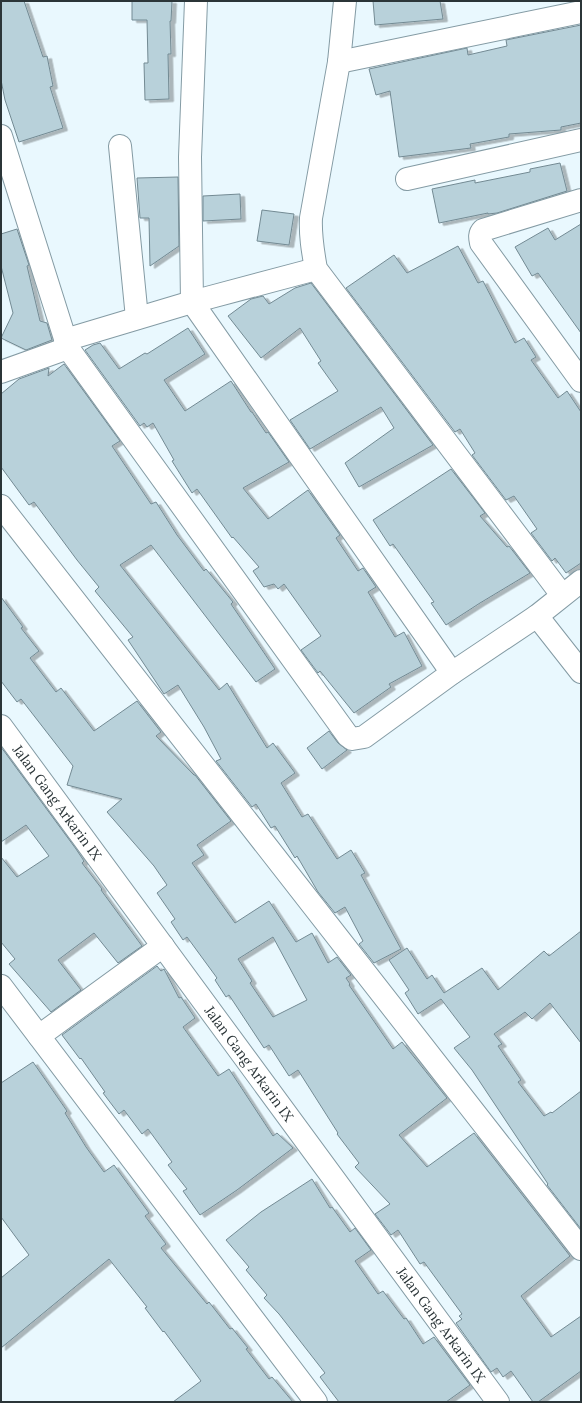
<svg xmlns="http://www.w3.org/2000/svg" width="582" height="1403" font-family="Lora,serif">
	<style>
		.building { fill: #b8d1da; stroke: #738a93; fill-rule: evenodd; filter: url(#shadow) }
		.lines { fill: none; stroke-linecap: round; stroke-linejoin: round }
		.minor-casing { stroke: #849ba4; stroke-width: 24 }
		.minor { stroke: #fff; stroke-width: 22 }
		.labels { text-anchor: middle; stroke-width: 4; stroke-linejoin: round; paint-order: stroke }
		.street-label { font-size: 14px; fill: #2b3538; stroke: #fff }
	</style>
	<defs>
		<filter id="shadow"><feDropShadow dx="4.5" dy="2.5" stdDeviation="0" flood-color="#0004"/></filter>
	</defs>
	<rect width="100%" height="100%" fill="#e9f8fe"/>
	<path class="building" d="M 1,1 L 24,1 L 43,57 L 47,56 L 53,86 L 50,87 L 63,128 L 19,142 L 5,100 L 1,80 Z
		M 132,1 L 172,1 L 171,21 L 170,21 L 171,54 L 168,54 L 169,99 L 145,100 L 144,63 L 148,63 L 147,20 L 132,20 Z
		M 373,1 L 440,1 L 443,19 L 375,25 Z
		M 581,25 L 581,123 L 561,127 L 561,130 L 509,134 L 509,137 L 470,144 L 471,148 L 399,157 L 390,91 L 376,95 L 369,69 L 467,48 L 468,55 L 507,46 L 506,40 Z
		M 560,163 L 567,191 L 497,213 L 488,214 L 488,213 L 439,223 L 432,189 L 475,180 L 475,183 L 530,172 L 530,169 Z
		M 178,177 L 179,246 L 150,266 L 149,218 L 140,218 L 137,178 Z
		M 240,194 L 241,219 L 203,221 L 203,196 Z
		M 262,210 L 294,214 L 289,245 L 257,241 Z
		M 581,224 L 581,333 L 538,273 L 532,276 L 515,247 L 548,228 L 555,240 Z
		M 17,229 L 29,265 L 27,266 L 40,321 L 47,323 L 52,340 L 26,350 L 1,338 L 13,313 L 1,266 L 1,234 Z
		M 458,246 L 478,283 L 483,281 L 515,343 L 524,338 L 536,357 L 531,360 L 558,398 L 567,391 L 581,412 L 581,563 L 566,573 L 555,558 L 552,561 L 531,533 L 537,529 L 514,496 L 506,500 L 472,455 L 475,453 L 460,429 L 455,432 L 346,288 L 394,255 L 407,273 Z
		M 311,283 L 433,445 L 359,487 L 345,463 L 394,428 L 381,407 L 310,449 L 290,420 L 338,391 L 318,363 L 321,361 L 300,328 L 261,358 L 228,316 L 251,299 L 263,296 L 269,304 L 295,288 Z
		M 188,328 L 205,354 L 164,380 L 185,411 L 231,381 L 251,412 L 252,412 L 266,433 L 268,432 L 289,462 L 243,488 L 268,519 L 308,490 L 340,535 L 336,538 L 358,571 L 363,568 L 376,587 L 368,592 L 395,637 L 404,632 L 422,666 L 389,684 L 391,687 L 354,713 L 320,671 L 318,673 L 301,650 L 321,636 L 284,584 L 278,589 L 274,584 L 264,587 L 253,571 L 259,567 L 233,537 L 232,538 L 197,489 L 192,493 L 172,461 L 174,460 L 153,423 L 147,427 L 144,423 L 140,426 L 85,350 L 93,345 L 100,343 L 119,369 L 145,353 L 147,354 Z
		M 64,364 L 120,441 L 112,446 L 151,504 L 156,502 L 177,535 L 204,571 L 206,569 L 233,602 L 231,604 L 275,669 L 256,682 L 151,545 L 120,565 L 219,690 L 227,683 L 267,748 L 273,743 L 295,773 L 281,783 L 302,817 L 308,814 L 337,859 L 351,850 L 365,873 L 361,875 L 401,949 L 374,963 L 359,944 L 363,941 L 345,907 L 335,913 L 318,892 L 297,856 L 295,858 L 275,826 L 271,828 L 256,804 L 252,807 L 216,761 L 221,759 L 204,727 L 178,685 L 164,694 L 128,640 L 133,637 L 95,591 L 99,587 L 77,560 L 34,502 L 29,505 L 1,467 L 1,394 L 19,379 L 49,368 L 48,376 Z
		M 451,469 L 485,513 L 480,516 L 507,547 L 509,546 L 530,573 L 480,603 L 446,625 L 431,603 L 434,602 L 393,544 L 390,546 L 373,520 Z
		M 1,597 L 23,627 L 21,628 L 39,651 L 30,658 L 56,692 L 61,688 L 94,731 L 137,701 L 161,732 L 156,736 L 194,775 L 195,775 L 231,821 L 197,845 L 204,855 L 192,863 L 235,923 L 269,901 L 296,942 L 312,933 L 328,963 L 337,957 L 351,975 L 346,978 L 350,984 L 349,985 L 393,1049 L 402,1042 L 447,1098 L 399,1135 L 427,1167 L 474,1133 L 570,1256 L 521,1296 L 551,1337 L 581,1316 L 581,1371 L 538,1402 L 533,1402 L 511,1371 L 503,1377 L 497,1368 L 491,1372 L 456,1323 L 462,1319 L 459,1316 L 462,1314 L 424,1262 L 420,1264 L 398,1230 L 391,1235 L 375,1214 L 390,1204 L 355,1167 L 359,1163 L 337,1134 L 338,1133 L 298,1070 L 289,1076 L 269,1045 L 264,1048 L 229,995 L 226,997 L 215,980 L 217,978 L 187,937 L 183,940 L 171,922 L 175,919 L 157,893 L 167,885 L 154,866 L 107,812 L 122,799 L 67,785 L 73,766 L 21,699 L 17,702 L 1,681 ZM 273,937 L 307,1000 L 273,1017 L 250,983 L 252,981 L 238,959 Z
		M 329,731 L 338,743 L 347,750 L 322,769 L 307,748 Z
		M 1,747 L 76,849 L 84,861 L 82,863 L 102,889 L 101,890 L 142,946 L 118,963 L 94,933 L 58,960 L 81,990 L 51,1012 L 9,964 L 15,959 L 1,942 L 1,857 L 17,877 L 49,856 L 26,825 L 1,842 Z
		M 581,931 L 581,1043 L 550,1003 L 532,1019 L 525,1012 L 494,1034 L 502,1044 L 498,1046 L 521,1080 L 518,1082 L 544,1116 L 551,1112 L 552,1113 L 581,1091 L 581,1229 L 547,1185 L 548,1184 L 472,1070 L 454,1048 L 470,1037 L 441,999 L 418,1014 L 405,993 L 409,990 L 389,960 L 407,948 L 427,979 L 432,975 L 444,993 L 482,968 L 498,990 L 544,951 L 549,956 Z
		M 157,966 L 161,971 L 164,969 L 179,998 L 181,997 L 195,1018 L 183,1027 L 218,1076 L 229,1069 L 273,1136 L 277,1133 L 293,1148 L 237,1190 L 200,1215 L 183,1191 L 187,1189 L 168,1165 L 172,1162 L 148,1129 L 142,1134 L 124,1110 L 119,1114 L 103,1093 L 105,1092 L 81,1058 L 80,1059 L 62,1035 Z
		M 33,1062 L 67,1111 L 65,1113 L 86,1147 L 104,1172 L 114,1165 L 149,1213 L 145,1216 L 166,1244 L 161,1248 L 207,1304 L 209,1302 L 230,1329 L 232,1328 L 248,1348 L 246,1349 L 269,1379 L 272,1377 L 293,1402 L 173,1402 L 201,1381 L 164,1331 L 163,1332 L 145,1308 L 147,1307 L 109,1259 L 1,1348 L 1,1278 L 29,1255 L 1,1217 L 1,1083 Z
		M 312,1179 L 330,1208 L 332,1207 L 350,1232 L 355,1228 L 371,1250 L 355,1261 L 378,1294 L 383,1291 L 404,1319 L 406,1318 L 423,1344 L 434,1337 L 470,1385 L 446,1402 L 339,1402 L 320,1377 L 325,1373 L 279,1314 L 264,1298 L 267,1295 L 246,1270 L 249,1267 L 226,1240 L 261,1212 Z"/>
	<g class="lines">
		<defs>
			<g id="minor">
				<path d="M 345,1 L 339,62 L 311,218 C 310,236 313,252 316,269 L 562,595"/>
				<path d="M 339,62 L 581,12"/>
				<path d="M 1,136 L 68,348 L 348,736 L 352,739 L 364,737 L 452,673 L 537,616 L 581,581"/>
				<path d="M 120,146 L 137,318"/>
				<path d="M 407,179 L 581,140"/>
				<path d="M 581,200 L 483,230 C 479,234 480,238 481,243 L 581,381"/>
				<path d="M 316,269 L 192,302 L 452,673"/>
				<path d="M 65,340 L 192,302 L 190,157 L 196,1"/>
				<path d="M 1,372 L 68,348"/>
				<path d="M 1,506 L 581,1249"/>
				<path d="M 537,616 L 581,672"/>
				<path id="s1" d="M 1,726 L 498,1402"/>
				<path d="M 1,986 L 316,1402"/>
				<path d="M 39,1036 L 163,946"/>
			</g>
		</defs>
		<use href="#minor" class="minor-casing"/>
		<use href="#minor" class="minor"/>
	</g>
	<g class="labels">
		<g class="street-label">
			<text dy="5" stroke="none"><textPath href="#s1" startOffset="95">Jalan Gang Arkarin IX</textPath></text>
			<text dy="5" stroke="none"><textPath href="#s1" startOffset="419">Jalan Gang Arkarin IX</textPath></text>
			<text dy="5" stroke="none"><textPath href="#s1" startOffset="743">Jalan Gang Arkarin IX</textPath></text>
		</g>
	</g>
	<rect width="582" height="1403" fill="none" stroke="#2b3538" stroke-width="4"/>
</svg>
